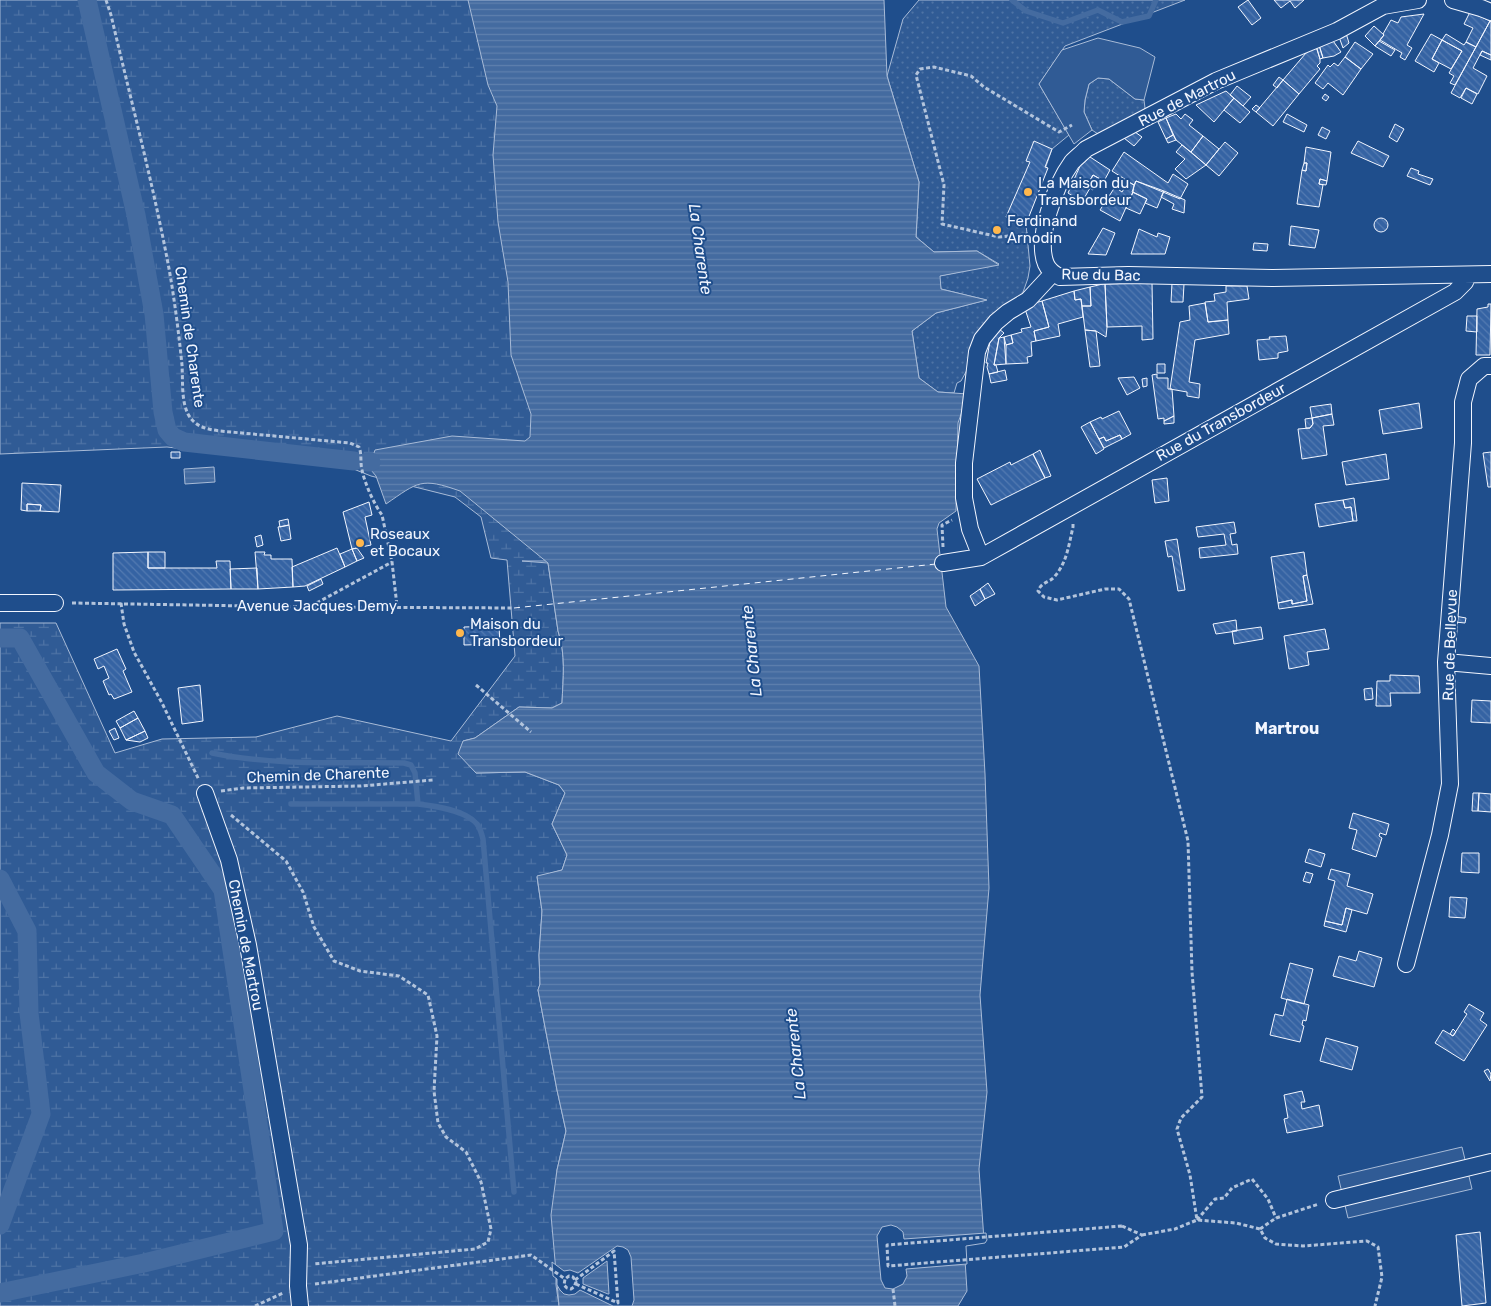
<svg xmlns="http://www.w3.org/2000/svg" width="1491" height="1306" font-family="Rubik,sans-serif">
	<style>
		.grass { fill: url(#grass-dots); stroke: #a8bbd7 }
		.wetland { fill: url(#wetland-marsh); stroke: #a8bbd7 }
		.built { fill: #305b95; stroke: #a8bbd7 }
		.water { fill: url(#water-rules); stroke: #a8bbd7 }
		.pier { fill: #1f4e8c; stroke: #a8bbd7; fill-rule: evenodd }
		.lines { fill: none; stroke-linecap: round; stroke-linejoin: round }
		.stream { stroke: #446ba0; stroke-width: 5.5 }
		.canal { stroke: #446ba0; stroke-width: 19 }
		.ferry { stroke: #f2f6ff; stroke-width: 1; stroke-dasharray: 6 5; stroke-linecap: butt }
		.building { fill: url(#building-back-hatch); stroke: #f2f6ff }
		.street-casing { stroke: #f2f6ff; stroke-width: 18 }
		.path { stroke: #b3c4dc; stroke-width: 3; stroke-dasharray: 4 2.5; stroke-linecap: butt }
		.street { stroke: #1f4e8c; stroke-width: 16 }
		.poi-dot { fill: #ffb74d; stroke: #1f4e8c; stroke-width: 2 }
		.labels { text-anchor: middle; stroke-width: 4; stroke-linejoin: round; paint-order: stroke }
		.street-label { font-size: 15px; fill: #f2f6ff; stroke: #1f4e8c }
		.poi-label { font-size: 15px; fill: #f2f6ff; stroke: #1f4e8c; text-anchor: start }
		.water-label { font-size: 16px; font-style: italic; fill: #f2f6ff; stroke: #1f4e8c }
		.neighbourhood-label { font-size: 16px; font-weight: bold; fill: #f2f6ff; stroke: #1f4e8c }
	</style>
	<defs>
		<pattern id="grass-dots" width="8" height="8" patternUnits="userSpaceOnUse" patternTransform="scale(1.25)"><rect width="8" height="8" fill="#305b95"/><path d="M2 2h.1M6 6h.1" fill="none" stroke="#4e73a5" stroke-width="1.8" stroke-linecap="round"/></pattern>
		<pattern id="wetland-marsh" width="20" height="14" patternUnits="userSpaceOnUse" patternTransform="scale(1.25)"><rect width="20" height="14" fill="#305b95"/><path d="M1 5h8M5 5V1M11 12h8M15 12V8" fill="none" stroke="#4e73a5"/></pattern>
		<pattern id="water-rules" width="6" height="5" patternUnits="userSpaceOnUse" patternTransform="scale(1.25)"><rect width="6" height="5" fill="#446ba0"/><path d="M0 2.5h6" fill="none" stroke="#5f81ae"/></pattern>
		<pattern id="building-back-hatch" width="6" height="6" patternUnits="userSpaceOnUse" patternTransform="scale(1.25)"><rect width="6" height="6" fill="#3563a3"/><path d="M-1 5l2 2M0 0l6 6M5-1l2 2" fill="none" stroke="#537ab1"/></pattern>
	</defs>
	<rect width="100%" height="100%" fill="#1f4e8c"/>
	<path class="grass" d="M 919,0 L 1185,0 L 1065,46 L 1039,84 L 1069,135 L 1052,149 L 1026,224 L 1030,266 L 1028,278 L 1021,298 L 967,370 L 961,381 L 957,383 L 954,393 L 938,392 L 919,378 L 912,331 L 936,313 L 986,300 L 941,289 L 939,276 L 999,264 L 977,251 L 934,252 L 916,237 L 919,182 L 887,76 L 903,19 Z
		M 1098,78 L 1109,79 L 1135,99 L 1144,100 L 1145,108 L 1142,114 L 1098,134 L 1092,130 L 1084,112 L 1085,100 L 1089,84 Z"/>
	<path class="wetland" d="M 0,0 L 481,0 L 512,92 L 535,449 L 471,483 L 546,561 L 522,561 L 548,563 L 558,631 C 566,655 563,678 562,703 L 552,708 L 519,707 L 475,738 L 463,741 L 476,773 L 525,772 L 559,785 L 565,793 L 552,824 L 567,855 L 562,870 L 537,877 L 542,911 L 539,955 L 540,984 L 538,990 L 557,1090 L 566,1131 L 557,1170 L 556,1285 L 559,1306 L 0,1306 L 0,623 L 56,623 L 115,753 L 162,739 L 256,737 L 337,716 L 451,741 L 515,656 L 507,560 L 491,558 L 481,517 L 455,497 L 371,476 L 351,468 L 167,447 L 0,454 Z"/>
	<path class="built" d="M 1098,38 L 1140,48 L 1155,57 L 1144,100 L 1135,99 L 1109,79 L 1098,78 L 1089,84 L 1085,100 L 1084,112 L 1092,130 L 1074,144 L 1039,84 L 1062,50 Z
		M 1462,1147 L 1472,1189 L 1348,1218 L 1338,1176 Z"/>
	<path class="water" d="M 468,0 L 884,0 L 887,76 L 919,182 L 916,237 L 934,252 L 977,251 L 999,265 L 940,276 L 941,289 L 987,300 L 936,313 L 912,331 L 919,378 L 938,392 L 968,394 L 958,423 L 956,511 L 939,523 L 937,529 L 946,607 L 979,666 L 985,774 L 989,888 L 980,995 L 987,1092 L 979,1169 L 984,1240 L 964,1244 L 967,1291 L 958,1306 L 559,1306 L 551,1215 L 557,1170 L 566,1131 L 557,1090 L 538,990 L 540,984 L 539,955 L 542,911 L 537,876 L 562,870 L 567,855 L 552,824 L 565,793 L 559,785 L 525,772 L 476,773 L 458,754 L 463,741 L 475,738 L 519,707 L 552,708 L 562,703 C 563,678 566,655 558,631 L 548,563 L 460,491 C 421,477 418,482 386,504 L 376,476 L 371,470 L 371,462 L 375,450 L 452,436 L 525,441 L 530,437 L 531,414 L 511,355 L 508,282 L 498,222 L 493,155 L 497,106 L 488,85 Z
		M 214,467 L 215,482 L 185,484 L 184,469 Z"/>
	<path class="pier" d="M 891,1225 L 897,1227 L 903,1232 L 904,1239 L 986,1233 L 987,1240 L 985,1243 L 966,1246 L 967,1264 L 906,1269 L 907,1276 L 903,1284 L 893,1289 L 885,1288 L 881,1280 L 877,1236 L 882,1227 Z
		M 617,1246 L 623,1247 L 628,1250 L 631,1257 L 634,1300 L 632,1306 L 613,1306 L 580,1290 L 575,1294 L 569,1295 L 564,1294 L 560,1290 L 557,1285 L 557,1279 L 553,1276 L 552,1262 L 564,1271 L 570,1270 L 578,1273 ZM 607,1261 L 609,1294 L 608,1294 L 583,1284 L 583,1278 Z"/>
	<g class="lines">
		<path class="stream" d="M 1012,0 L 1026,11 L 1063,23 L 1098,10 L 1122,22 L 1149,16 L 1156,0
			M 212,753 C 275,766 340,762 404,763 L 411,765 L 415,773 L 418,804
			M 291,804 L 418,804 C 435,806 465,810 477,824 C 480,828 482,835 483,839 L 514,1192"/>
		<path class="canal" d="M 87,0 L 136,215 L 154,314 L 163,412 L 167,430 L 173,437 L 184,442 L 354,461
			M 367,462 L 371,462
			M 0,638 L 20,638 L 96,773 L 132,801 L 172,815 L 223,890 L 274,1231 L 144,1263 L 0,1293
			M 0,879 L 27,931 L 29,1013 L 41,1114 L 0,1225"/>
		<path class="ferry" d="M 514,608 L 936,564"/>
	</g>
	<path class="building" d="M 1248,0 L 1261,18 L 1252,25 L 1238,7 Z
		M 1274,0 L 1304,0 L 1295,8 L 1290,1 L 1281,8 Z
		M 1470,12 L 1490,21 L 1476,47 L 1466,42 L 1473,28 L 1464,24 Z
		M 1424,14 L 1407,45 L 1412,48 L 1405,60 L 1400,57 L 1402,53 L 1380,40 L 1384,35 L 1383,34 L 1391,20 L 1398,23 L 1401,17 Z
		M 1490,21 L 1491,22 L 1491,55 L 1482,51 L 1473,68 L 1487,76 L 1478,94 L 1466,88 L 1460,98 L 1451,93 Z
		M 1374,26 L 1384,35 L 1375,46 L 1365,36 Z
		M 1345,30 L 1349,43 L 1343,48 L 1338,34 Z
		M 1431,34 L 1442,40 L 1432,59 L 1439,63 L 1434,72 L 1415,61 Z
		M 1446,34 L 1464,45 L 1466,42 L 1476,47 L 1455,85 L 1450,83 L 1454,76 L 1449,73 L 1462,51 L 1442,40 Z
		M 1331,38 L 1341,52 L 1334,56 L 1323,58 L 1319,45 Z
		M 1442,40 L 1462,51 L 1451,69 L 1432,59 Z
		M 1379,41 L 1395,50 L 1391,56 L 1375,46 Z
		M 1355,42 L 1373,54 L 1361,69 L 1345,57 Z
		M 1319,45 L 1323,58 L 1320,59 L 1316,46 Z
		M 1316,46 L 1320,59 L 1320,63 L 1317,66 L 1320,69 L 1299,94 L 1283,80 L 1306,53 Z
		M 1482,51 L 1491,55 L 1491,60 L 1480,55 Z
		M 1345,57 L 1361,69 L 1343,95 L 1328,83 L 1323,89 L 1315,83 L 1328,65 L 1330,67 L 1334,63 L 1338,66 Z
		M 1279,77 L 1283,80 L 1277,88 L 1273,85 Z
		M 1283,80 L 1299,94 L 1273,126 L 1256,112 Z
		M 1237,86 L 1251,97 L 1243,106 L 1230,95 Z
		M 1466,88 L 1477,94 L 1472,104 L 1461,98 Z
		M 1226,91 L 1234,98 L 1214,122 L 1196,105 Z
		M 1325,94 L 1329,97 L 1326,101 L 1322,98 Z
		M 1234,98 L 1250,112 L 1240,123 L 1224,110 Z
		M 1256,105 L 1260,108 L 1256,112 L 1252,109 Z
		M 1176,114 L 1181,119 L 1185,114 L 1193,120 L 1189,125 L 1203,136 L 1191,152 L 1176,140 L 1166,118 Z
		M 1287,114 L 1307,125 L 1304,132 L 1283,122 Z
		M 1166,118 L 1173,135 L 1166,139 L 1158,122 Z
		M 1395,124 L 1404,129 L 1397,142 L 1389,137 Z
		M 1322,127 L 1330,131 L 1326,139 L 1318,135 Z
		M 1135,132 L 1142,137 L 1134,146 L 1124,138 Z
		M 1173,135 L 1176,140 L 1168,143 L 1166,139 Z
		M 1203,136 L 1219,149 L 1206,165 L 1191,152 Z
		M 1034,141 L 1052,149 L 1045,167 L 1048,168 L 1026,224 L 1006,217 L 1030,162 L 1026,161 Z
		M 1358,141 L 1389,156 L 1383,167 L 1351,153 Z
		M 1225,142 L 1238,153 L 1219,176 L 1206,165 Z
		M 1182,145 L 1206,165 L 1186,179 L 1175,169 L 1185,159 L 1176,152 Z
		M 1306,147 L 1331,152 L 1327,181 L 1320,179 L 1319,184 L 1323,185 L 1319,207 L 1297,204 L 1302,170 L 1306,171 L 1307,163 L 1304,163 Z
		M 1124,152 L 1168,183 L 1173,174 L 1188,184 L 1180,199 L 1136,181 L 1134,185 L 1112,171 Z
		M 1090,157 L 1110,170 L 1104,181 L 1093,175 L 1087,186 L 1090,188 L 1082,202 L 1068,193 L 1080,166 Z
		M 1304,163 L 1307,163 L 1306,171 L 1302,170 Z
		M 1411,168 L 1419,171 L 1418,174 L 1433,179 L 1430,185 L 1407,176 Z
		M 1093,175 L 1100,179 L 1093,190 L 1087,186 Z
		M 1320,179 L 1327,181 L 1326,185 L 1319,184 Z
		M 1136,181 L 1164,191 L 1157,208 L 1145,203 L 1147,199 L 1132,192 Z
		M 1128,182 L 1134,185 L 1133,192 L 1120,221 L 1100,210 L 1115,187 L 1122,192 Z
		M 1164,191 L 1185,200 L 1184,213 L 1172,209 L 1174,204 L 1161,197 Z
		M 1133,192 L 1147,199 L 1140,214 L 1126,208 Z
		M1374 225a7 7 0 1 1 14 0a7 7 0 1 1-14 0Z
		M 1291,226 L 1319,230 L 1315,248 L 1289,245 Z
		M 1103,228 L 1115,233 L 1106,255 L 1088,254 Z
		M 1139,229 L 1157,237 L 1158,233 L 1170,237 L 1165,254 L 1131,254 Z
		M 1254,243 L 1268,244 L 1267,251 L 1253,250 Z
		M 1152,283 L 1153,339 L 1142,340 L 1142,326 L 1107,327 L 1105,284 Z
		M 1172,283 L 1184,284 L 1183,302 L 1171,302 Z
		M 1103,284 L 1105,284 L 1107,327 L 1106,337 L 1096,331 L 1085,330 L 1082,306 L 1091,306 L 1090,287 Z
		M 1226,286 L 1247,286 L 1249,299 L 1227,302 L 1228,320 L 1208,322 L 1205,302 L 1215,301 L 1214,294 L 1226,292 Z
		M 1090,287 L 1091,306 L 1082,306 L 1081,299 L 1075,300 L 1074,291 Z
		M 1074,291 L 1075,300 L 1081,299 L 1083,317 L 1058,324 L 1060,336 L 1036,341 L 1034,331 L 1049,327 L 1042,301 Z
		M 1042,301 L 1049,327 L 1034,331 L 1036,341 L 1031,342 L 1032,356 L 1027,357 L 1028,363 L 1006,364 L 1006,345 L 1013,343 L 1011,335 L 1022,332 L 1021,329 L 1031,327 L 1024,306 Z
		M 1205,303 L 1208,322 L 1228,320 L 1229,334 L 1195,340 L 1189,382 L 1200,384 L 1199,398 L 1187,396 L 1187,392 L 1170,389 L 1180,322 L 1190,320 L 1189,306 Z
		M 1488,304 L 1491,304 L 1490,355 L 1476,355 L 1477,309 L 1488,307 Z
		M 1467,316 L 1477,316 L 1477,332 L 1466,331 Z
		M 999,329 L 1004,333 L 999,338 L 994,365 L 996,365 L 998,372 L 989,374 L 987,367 L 988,363 L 986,363 L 991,336 Z
		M 1085,330 L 1096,331 L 1100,366 L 1090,367 Z
		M 1011,335 L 1013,343 L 1006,345 L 1004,337 Z
		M 1286,336 L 1288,351 L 1278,353 L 1278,358 L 1259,360 L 1257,340 L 1270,339 L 1269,337 Z
		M 1004,337 L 1006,364 L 994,365 L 999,338 Z
		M 1157,364 L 1165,364 L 1165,373 L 1157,373 Z
		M 1005,370 L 1007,380 L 991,383 L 989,374 Z
		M 1157,374 L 1157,378 L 1168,378 L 1168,389 L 1172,389 L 1174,416 L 1164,421 L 1164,418 L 1158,419 L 1152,375 Z
		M 1134,377 L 1140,388 L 1127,395 L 1118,378 Z
		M 1147,378 L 1147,386 L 1143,387 L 1142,379 Z
		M 1419,403 L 1422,428 L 1383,434 L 1379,410 Z
		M 1331,404 L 1332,414 L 1312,418 L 1310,407 Z
		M 1119,411 L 1131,434 L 1122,439 L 1120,435 L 1106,441 L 1104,437 L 1099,439 L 1090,422 L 1101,417 L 1102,419 Z
		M 1332,414 L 1334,425 L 1323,426 L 1327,455 L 1302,459 L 1298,429 L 1310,428 L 1313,424 L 1312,418 Z
		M 1174,416 L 1174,423 L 1164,424 L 1164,421 Z
		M 1312,418 L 1313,424 L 1310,428 L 1306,428 L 1305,419 Z
		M 1090,422 L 1104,449 L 1096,454 L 1081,427 Z
		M 1120,435 L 1122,439 L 1104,448 L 1099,439 L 1104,437 L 1106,441 Z
		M 1040,450 L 1051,476 L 1045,478 L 1033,454 Z
		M 171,452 L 180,452 L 180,458 L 171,458 Z
		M 1491,452 L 1491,487 L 1488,487 L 1483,453 Z
		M 1033,454 L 1045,478 L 991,505 L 977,479 L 1010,462 L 1011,465 Z
		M 1386,454 L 1389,479 L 1346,485 L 1342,462 Z
		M 1167,478 L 1169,501 L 1155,503 L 1152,480 Z
		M 22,483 L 61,485 L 59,512 L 40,511 L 41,505 L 27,504 L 27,511 L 21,510 Z
		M 1354,498 L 1357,521 L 1353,521 L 1351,507 L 1345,508 L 1343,500 Z
		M 1343,500 L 1345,508 L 1351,507 L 1353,521 L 1319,527 L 1315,504 Z
		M 369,502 L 372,515 L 365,517 L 371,545 L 352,549 L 343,512 Z
		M 27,504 L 41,505 L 40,511 L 27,511 Z
		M 288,519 L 289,525 L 280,527 L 279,521 Z
		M 1234,522 L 1236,533 L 1230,534 L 1232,545 L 1237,544 L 1238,554 L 1200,558 L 1199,548 L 1226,545 L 1224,534 L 1198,537 L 1196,527 Z
		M 289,525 L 291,539 L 281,541 L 278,527 Z
		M 261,535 L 263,545 L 257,547 L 255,537 Z
		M 1177,539 L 1185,590 L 1178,591 L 1172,556 L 1168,557 L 1165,541 Z
		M 337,548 L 345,567 L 305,586 L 293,587 L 292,567 Z
		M 357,548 L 364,558 L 357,561 L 352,549 Z
		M 352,549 L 357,561 L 345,567 L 340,554 Z
		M 148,552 L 148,568 L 217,568 L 216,561 L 230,561 L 231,589 L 113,590 L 113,553 Z
		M 148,552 L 165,552 L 165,568 L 148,568 Z
		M 255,552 L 265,552 L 264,555 L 271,555 L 271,559 L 292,559 L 293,587 L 258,589 Z
		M 1304,552 L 1307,575 L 1303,576 L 1307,601 L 1292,604 L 1292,600 L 1278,603 L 1271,557 Z
		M 257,568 L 258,589 L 231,589 L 230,569 Z
		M 1307,575 L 1313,604 L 1279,609 L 1278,603 L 1292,600 L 1292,604 L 1307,601 L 1303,576 Z
		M 321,579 L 323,584 L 309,591 L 307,586 Z
		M 988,583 L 995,594 L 985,599 L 980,589 Z
		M 980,589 L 985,599 L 975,606 L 970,596 Z
		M 1455,616 L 1466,618 L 1465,623 L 1455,622 Z
		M 1236,620 L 1237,631 L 1216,634 L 1213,624 Z
		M 499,626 L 500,644 L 464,645 L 464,627 Z
		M 1261,627 L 1263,639 L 1234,644 L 1232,631 Z
		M 1325,629 L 1329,649 L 1307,652 L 1309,665 L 1289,669 L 1284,636 Z
		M 117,649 L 126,669 L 123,671 L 132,692 L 114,699 L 111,694 L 109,695 L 103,681 L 109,678 L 104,666 L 98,669 L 94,659 Z
		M 1390,675 L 1419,676 L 1420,693 L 1390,693 L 1391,706 L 1376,706 L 1377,681 L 1390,681 Z
		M 200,685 L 203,721 L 182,724 L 178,688 Z
		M 1372,688 L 1373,699 L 1365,700 L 1364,689 Z
		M 1472,700 L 1491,701 L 1491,723 L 1471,722 Z
		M 134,711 L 138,718 L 120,728 L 116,721 Z
		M 138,718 L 145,731 L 126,740 L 120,728 Z
		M 115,728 L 119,738 L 114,740 L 109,731 Z
		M 145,731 L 148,738 L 140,742 L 126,740 Z
		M 1473,793 L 1479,793 L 1478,811 L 1472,811 Z
		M 1479,793 L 1491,794 L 1491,812 L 1478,811 Z
		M 1353,813 L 1389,824 L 1386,835 L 1380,833 L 1379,836 L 1382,838 L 1376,857 L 1352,849 L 1357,830 L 1349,828 Z
		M 1309,849 L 1325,854 L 1321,867 L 1305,862 Z
		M 1462,853 L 1479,853 L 1479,873 L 1461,872 Z
		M 1331,869 L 1350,874 L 1347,886 L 1373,894 L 1367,914 L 1346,908 L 1342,925 L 1325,921 L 1335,881 L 1328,879 Z
		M 1306,872 L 1313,874 L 1310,883 L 1303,881 Z
		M 1450,897 L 1467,898 L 1465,918 L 1449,917 Z
		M 1346,908 L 1352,910 L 1346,932 L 1324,926 L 1325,921 L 1342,925 Z
		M 1359,951 L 1382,958 L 1374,987 L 1333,976 L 1339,956 L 1356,961 Z
		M 1290,963 L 1313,969 L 1304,1004 L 1281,998 Z
		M 1287,999 L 1309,1005 L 1306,1021 L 1303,1020 L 1302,1025 L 1304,1026 L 1300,1042 L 1270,1035 L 1275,1014 L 1283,1016 Z
		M 1469,1004 L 1484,1013 L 1480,1020 L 1487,1025 L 1464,1061 L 1435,1043 L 1443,1030 L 1453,1036 L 1467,1014 L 1464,1012 Z
		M 1453,1029 L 1456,1032 L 1453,1036 L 1450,1034 Z
		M 1326,1038 L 1358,1047 L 1352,1070 L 1320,1061 Z
		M 1488,1069 L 1491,1074 L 1490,1081 L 1484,1071 Z
		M 1302,1091 L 1305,1102 L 1301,1102 L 1302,1109 L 1319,1105 L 1323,1126 L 1287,1133 L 1284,1119 L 1288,1118 L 1284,1095 Z
		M 1480,1232 L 1486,1303 L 1462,1306 L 1456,1235 Z"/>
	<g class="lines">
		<defs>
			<path id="street" d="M 1418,0 L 1383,6 L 1337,31 L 1216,81 L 1086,149 C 1082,153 1076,158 1072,162 C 1056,184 1035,238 1046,264 C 1049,271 1054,274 1060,277 L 1128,275 L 1273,278 L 1491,274
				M 1453,0 L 1481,8 L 1491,12
				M 981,557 L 970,529 L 964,498 L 964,463 L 977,352 L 982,339 L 996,322 L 1008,312 L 1028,300 L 1053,273
				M 943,563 L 981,557 L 1455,292 L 1465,282 L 1468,275
				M 0,603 L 55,603
				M 1446,662 L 1491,666
				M 205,793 L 229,860 L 248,945 L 299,1245 L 298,1286 L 300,1306
				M 1406,964 L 1440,835 L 1450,784 L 1446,662 L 1463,443 L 1463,402 L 1469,379 L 1484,366 L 1491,366
				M 1334,1200 L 1491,1162"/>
		</defs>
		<use href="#street" class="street-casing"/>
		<path class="path" d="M 106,0 L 111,15 C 131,101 154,187 170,274 C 175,304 179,335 182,365 C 183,380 181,400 188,414 C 195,427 206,429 220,431 L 350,443 L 359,447 C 362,454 360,462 362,470 C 365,484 374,504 382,515 L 392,562 L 397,606
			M 1028,234 L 999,237 L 942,224 L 944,185 L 916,75 L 920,69 L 934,67 L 971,76 L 984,87 L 1059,132 L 1072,125
			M 1073,524 L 1073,527 C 1069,544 1067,562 1055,576 C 1050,583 1042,581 1038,591 L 1044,597 L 1057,600 L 1105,589 L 1119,589 L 1129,599 L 1188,841 L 1192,972 L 1202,1097 L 1181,1118 L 1177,1129 L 1190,1175 L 1197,1220
			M 943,547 L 942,525 L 952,520
			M 72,603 L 309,607 L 514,608
			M 121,603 L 124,624 L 134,652 L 162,703 L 199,780
			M 311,606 L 392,562
			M 476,685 L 531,732
			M 221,791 L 243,788 L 361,786 L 433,780
			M 231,815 L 286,861 L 303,892 L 314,927 L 334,961 L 360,971 L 399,976 L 428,995 L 437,1036 L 434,1091 L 438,1123 L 446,1137 L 466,1152 L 481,1182 L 491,1229 L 488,1242 L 475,1249 L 313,1264
			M 1197,1220 L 1215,1199 L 1224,1198 L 1232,1188 L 1252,1179 L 1268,1199 L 1276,1218
			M 1122,1226 L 1142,1235 L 1124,1247 L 888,1266 L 887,1245 Z
			M 1260,1229 L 1276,1218 L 1319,1204
			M 1142,1235 L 1175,1229 L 1197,1220 L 1236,1223 L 1260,1229 L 1265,1238 L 1276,1244 L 1303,1246 L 1367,1241 L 1378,1247 L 1382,1277 L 1375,1306
			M 575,1280 L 614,1251 L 618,1303 L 576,1284
			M 315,1284 L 531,1255 L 565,1279 L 564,1285 L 567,1288 L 571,1289 L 574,1287 L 576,1282 L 573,1277 L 569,1276 L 565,1279
			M 893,1289 L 895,1306
			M 255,1306 L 283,1293"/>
		<use href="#street" class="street"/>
	</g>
	<g class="poi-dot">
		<circle cx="1028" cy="192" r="5"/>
		<circle cx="997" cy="230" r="5"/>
		<circle cx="360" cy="543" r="5"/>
		<circle cx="460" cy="633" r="5"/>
	</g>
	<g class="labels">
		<g class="street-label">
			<text transform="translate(1187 98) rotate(-27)" y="5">Rue de Martrou</text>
			<text transform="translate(1101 275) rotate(1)" y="5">Rue du Bac</text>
			<text transform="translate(190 337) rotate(82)" y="5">Chemin de Charente</text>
			<text transform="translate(1221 422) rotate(-29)" y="5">Rue du Transbordeur</text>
			<text x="317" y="611">Avenue Jacques Demy</text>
			<text transform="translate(1450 645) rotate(-88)" y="5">Rue de Bellevue</text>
			<text transform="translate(318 775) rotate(-2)" y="5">Chemin de Charente</text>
			<text transform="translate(246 945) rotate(79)" y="5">Chemin de Martrou</text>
		</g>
		<g class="poi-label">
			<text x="1038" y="188">La Maison du<tspan x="1038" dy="17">Transbordeur</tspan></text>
			<text x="1007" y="226">Ferdinand<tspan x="1007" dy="17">Arnodin</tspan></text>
			<text x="370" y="539">Roseaux<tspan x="370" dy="17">et Bocaux</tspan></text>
			<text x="470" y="629">Maison du<tspan x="470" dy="17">Transbordeur</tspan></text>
		</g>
		<g class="water-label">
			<text transform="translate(701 249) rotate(82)" y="6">La Charente</text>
			<text transform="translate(751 651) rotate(-96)" y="6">La Charente</text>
			<text transform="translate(795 1054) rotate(-96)" y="6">La Charente</text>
		</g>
		<g class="neighbourhood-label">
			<text x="1287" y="734">Martrou</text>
		</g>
	</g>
</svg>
